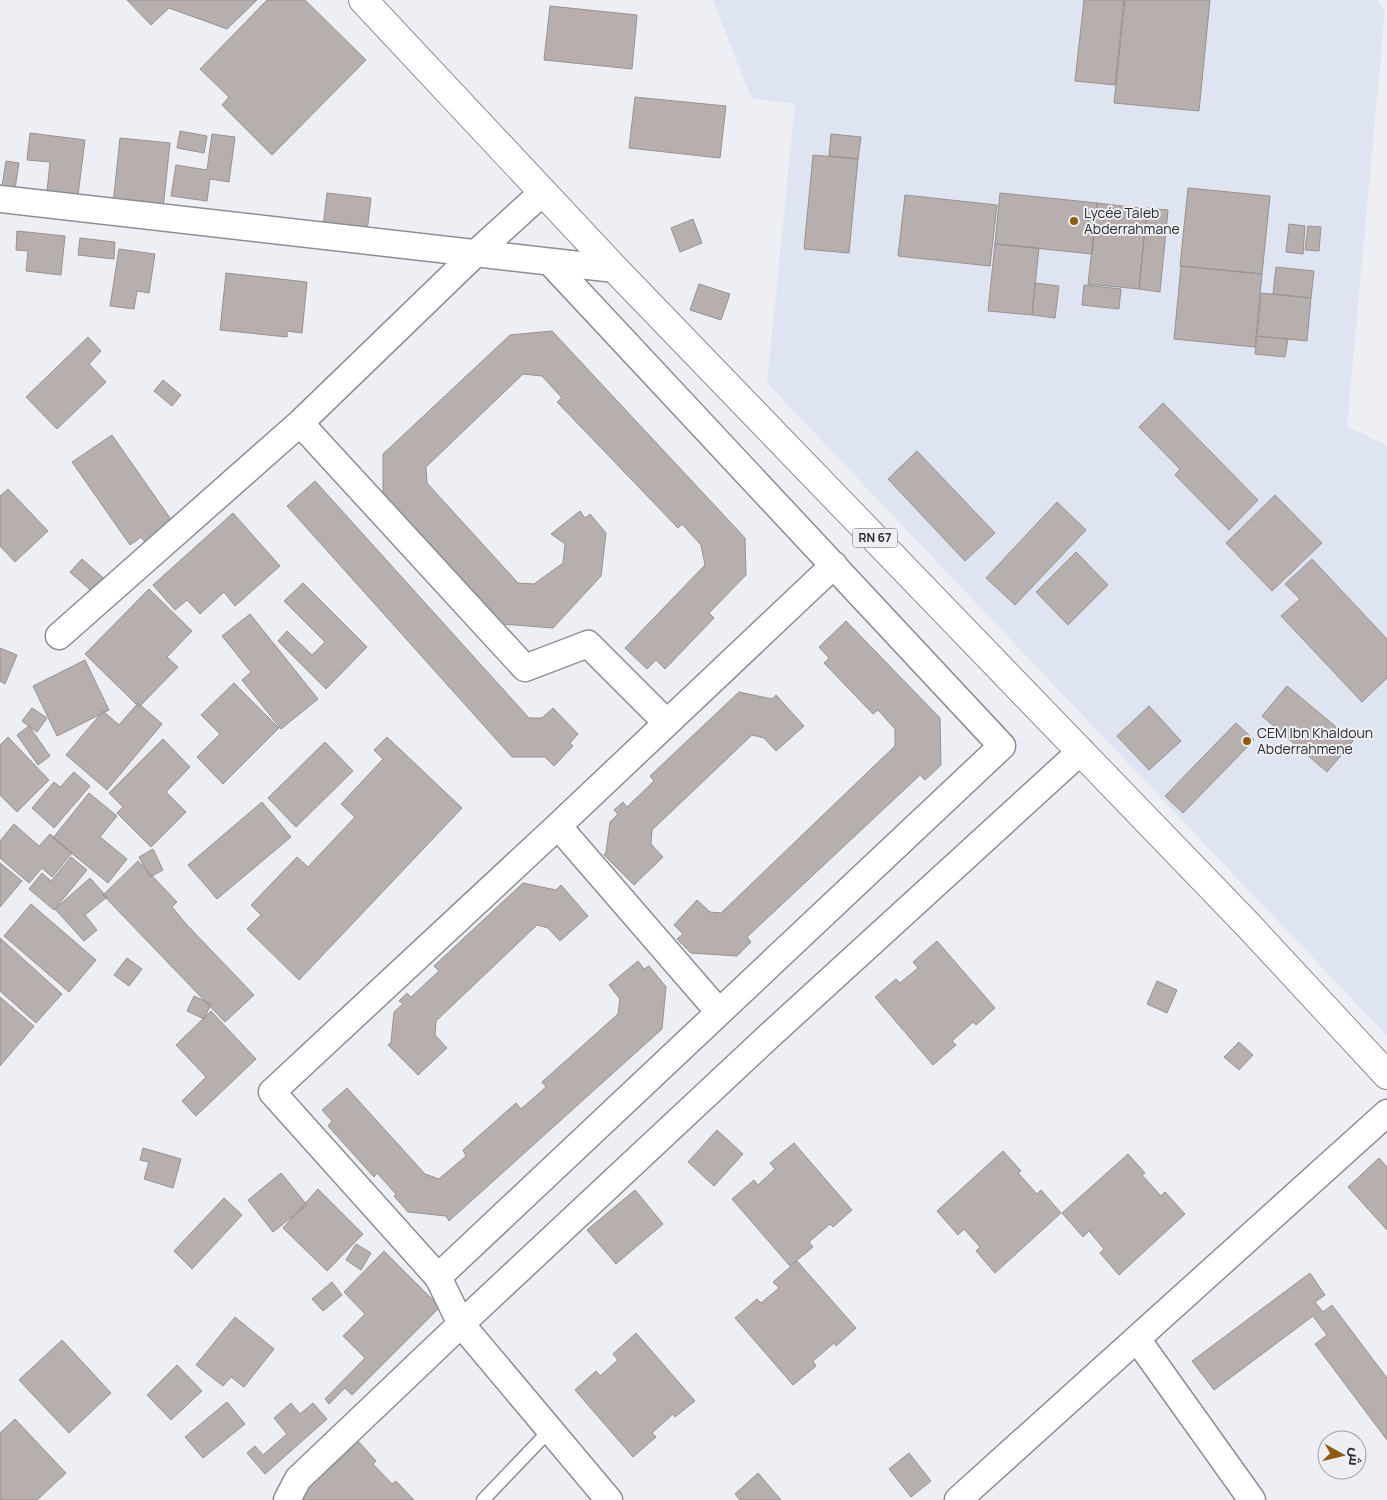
<svg xmlns="http://www.w3.org/2000/svg" width="1387" height="1500" font-family="Manrope,Cairo,sans-serif">
	<style>
		.built { fill: #dfe4f1 }
		.building { fill: #b6afad; stroke: #98918f }
		.lines { fill: none; stroke-linecap: round; stroke-linejoin: round }
		.service-casing { stroke: #8c8e94; stroke-width: 15 }
		.minor-casing { stroke: #8c8e94; stroke-width: 29 }
		.primary-casing { stroke: #8c8e94; stroke-width: 30 }
		.service { stroke: #fff; stroke-width: 12 }
		.minor { stroke: #fff; stroke-width: 26 }
		.primary { stroke: #fff; stroke-width: 28 }
		.poi-dot { fill: #8e5c09; stroke: #edeff5; stroke-width: 2 }
		.labels { text-anchor: middle; stroke-width: 4; stroke-linejoin: round; paint-order: stroke }
		.shield { fill: #edeff5; stroke: #646669; stroke-width: 1 }
		.shield-label { font-size: 12px; font-weight: bold; fill: #2a2b2d }
		.poi-label { font-size: 14px; fill: #2a2b2d; stroke: #edeff5; text-anchor: start }
	</style>
	<rect width="100%" height="100%" fill="#edeff5"/>
	<path class="built" d="M 713,0 L 1378,0 L 1385,11 L 1347,426 L 1387,446 L 1387,1036 L 767,383 L 795,104 L 751,98 Z"/>
	<path class="building" d="M 127,0 L 257,0 L 227,29 L 169,8 L 151,25 Z
		M 267,0 L 305,0 L 366,60 L 272,155 L 222,105 L 229,97 L 200,69 Z
		M 1084,0 L 1124,0 L 1115,85 L 1075,81 Z
		M 1125,0 L 1210,0 L 1199,111 L 1114,103 Z
		M 550,6 L 637,15 L 632,69 L 544,60 Z
		M 635,97 L 726,106 L 720,158 L 629,148 Z
		M 180,131 L 207,136 L 204,153 L 177,148 Z
		M 30,133 L 85,140 L 78,195 L 47,191 L 50,162 L 27,160 Z
		M 212,134 L 235,137 L 229,182 L 210,179 L 207,201 L 171,196 L 176,165 L 207,170 Z
		M 831,134 L 861,137 L 858,159 L 829,156 Z
		M 120,138 L 170,143 L 163,209 L 113,204 Z
		M 813,155 L 858,159 L 849,253 L 804,249 Z
		M 6,161 L 19,163 L 15,189 L 2,186 Z
		M 1188,188 L 1270,196 L 1262,274 L 1180,266 Z
		M 327,193 L 371,198 L 367,232 L 323,227 Z
		M 1000,193 L 1097,203 L 1092,254 L 995,244 Z
		M 905,195 L 997,205 L 990,266 L 898,256 Z
		M 1097,203 L 1147,209 L 1139,289 L 1088,284 Z
		M 1147,208 L 1168,210 L 1160,292 L 1139,289 Z
		M 693,219 L 702,243 L 680,252 L 671,228 Z
		M 1289,224 L 1305,226 L 1303,254 L 1286,252 Z
		M 1308,226 L 1321,227 L 1319,251 L 1305,250 Z
		M 17,231 L 65,236 L 61,275 L 26,271 L 28,251 L 16,250 Z
		M 80,238 L 115,242 L 114,259 L 78,255 Z
		M 995,244 L 1039,248 L 1032,315 L 988,311 Z
		M 119,249 L 155,254 L 149,293 L 137,291 L 134,309 L 110,306 Z
		M 1181,266 L 1262,274 L 1255,347 L 1174,339 Z
		M 1276,267 L 1314,271 L 1311,298 L 1273,294 Z
		M 226,273 L 307,282 L 302,333 L 287,331 L 287,337 L 220,330 Z
		M 1035,283 L 1059,286 L 1055,318 L 1032,315 Z
		M 699,284 L 730,294 L 721,320 L 690,310 Z
		M 1084,285 L 1121,289 L 1119,309 L 1082,305 Z
		M 1261,293 L 1311,298 L 1307,341 L 1257,336 Z
		M 552,331 L 745,538 L 746,575 L 709,613 L 714,618 L 665,669 L 656,660 L 647,669 L 625,648 L 705,565 L 701,545 L 682,524 L 678,528 L 557,402 L 562,398 L 542,376 L 523,374 L 426,467 L 427,483 L 518,583 L 534,584 L 563,563 L 565,544 L 551,534 L 580,511 L 585,518 L 590,514 L 606,533 L 601,576 L 553,628 L 502,624 L 383,498 L 383,454 L 510,335 Z
		M 1257,336 L 1288,339 L 1285,357 L 1255,354 Z
		M 88,337 L 101,351 L 89,364 L 106,382 L 57,429 L 26,397 Z
		M 163,380 L 181,395 L 172,406 L 154,391 Z
		M 1163,403 L 1258,500 L 1229,530 L 1175,475 L 1180,469 L 1139,427 Z
		M 112,435 L 177,528 L 149,547 L 141,537 L 130,545 L 72,462 Z
		M 917,451 L 995,533 L 965,561 L 888,479 Z
		M 315,481 L 529,718 L 542,718 L 553,708 L 578,734 L 570,743 L 573,746 L 554,766 L 545,757 L 512,757 L 287,506 Z
		M 8,489 L 48,531 L 15,562 L 0,546 L 0,496 Z
		M 1275,495 L 1322,543 L 1272,591 L 1226,543 Z
		M 1057,502 L 1086,530 L 1015,605 L 986,578 Z
		M 233,513 L 280,566 L 235,606 L 224,592 L 200,614 L 187,600 L 175,610 L 153,585 Z
		M 1076,552 L 1108,585 L 1068,625 L 1036,592 Z
		M 82,559 L 108,582 L 96,595 L 70,572 Z
		M 1312,559 L 1387,639 L 1387,678 L 1362,702 L 1281,616 L 1300,599 L 1285,584 Z
		M 303,583 L 367,647 L 326,689 L 278,641 L 287,631 L 312,655 L 325,642 L 284,601 Z
		M 149,589 L 192,631 L 167,657 L 178,667 L 139,707 L 85,654 Z
		M 250,614 L 318,699 L 281,729 L 242,680 L 251,672 L 222,636 Z
		M 846,621 L 940,718 L 941,765 L 925,780 L 920,775 L 747,937 L 751,942 L 737,956 L 691,953 L 677,939 L 683,934 L 674,925 L 697,900 L 710,912 L 721,913 L 895,746 L 895,729 L 878,710 L 873,714 L 824,663 L 829,658 L 819,647 Z
		M 0,648 L 17,655 L 5,684 L 0,681 Z
		M 85,660 L 109,710 L 57,736 L 33,686 Z
		M 234,683 L 279,728 L 223,784 L 197,757 L 220,734 L 201,715 Z
		M 1287,686 L 1353,741 L 1327,772 L 1262,716 Z
		M 739,692 L 772,699 L 776,695 L 804,726 L 776,751 L 764,738 L 752,735 L 652,830 L 651,844 L 663,857 L 634,885 L 604,855 L 606,852 L 610,822 L 618,814 L 614,810 L 623,802 L 627,807 L 654,781 L 650,776 Z
		M 138,703 L 162,724 L 107,790 L 66,755 L 103,711 L 119,725 Z
		M 1149,706 L 1181,741 L 1149,770 L 1117,736 Z
		M 32,708 L 47,718 L 37,732 L 22,721 Z
		M 1236,723 L 1254,740 L 1183,813 L 1165,796 Z
		M 29,726 L 50,756 L 38,765 L 17,735 Z
		M 8,737 L 49,780 L 17,812 L 0,795 L 0,745 Z
		M 387,737 L 462,808 L 299,980 L 247,929 L 261,915 L 251,905 L 297,857 L 308,867 L 355,817 L 341,804 L 383,759 L 374,750 Z
		M 163,739 L 190,767 L 166,792 L 186,812 L 151,847 L 117,813 L 123,807 L 109,793 Z
		M 325,742 L 353,771 L 296,827 L 268,798 Z
		M 74,772 L 90,786 L 54,828 L 32,808 L 54,782 L 60,787 Z
		M 89,793 L 117,816 L 100,837 L 127,859 L 108,883 L 53,838 Z
		M 262,802 L 291,837 L 217,899 L 188,865 Z
		M 14,824 L 39,846 L 50,834 L 72,853 L 52,877 L 42,868 L 29,883 L 0,858 L 0,841 Z
		M 153,849 L 163,870 L 150,877 L 139,857 Z
		M 71,857 L 87,870 L 54,910 L 29,889 L 42,873 L 51,881 Z
		M 138,861 L 177,902 L 172,907 L 188,926 L 254,995 L 225,1022 L 103,895 Z
		M 0,863 L 22,881 L 0,907 Z
		M 90,878 L 107,897 L 85,915 L 97,930 L 84,941 L 55,909 Z
		M 523,883 L 556,890 L 561,885 L 588,916 L 560,941 L 548,928 L 537,925 L 436,1021 L 435,1035 L 447,1048 L 418,1075 L 388,1045 L 391,1042 L 394,1012 L 403,1004 L 399,1001 L 407,993 L 411,997 L 439,971 L 434,966 Z
		M 31,904 L 96,960 L 69,992 L 4,936 Z
		M 0,938 L 62,994 L 36,1023 L 0,991 Z
		M 937,941 L 995,1008 L 976,1025 L 973,1022 L 952,1041 L 956,1045 L 933,1065 L 875,997 L 896,979 L 900,983 L 918,968 L 913,962 Z
		M 127,958 L 142,969 L 129,986 L 114,975 Z
		M 638,961 L 644,969 L 649,966 L 666,987 L 662,1029 L 449,1221 L 446,1216 L 408,1212 L 394,1196 L 396,1194 L 377,1173 L 374,1177 L 328,1126 L 332,1121 L 322,1110 L 347,1088 L 425,1174 L 439,1179 L 466,1156 L 463,1150 L 516,1103 L 521,1109 L 546,1087 L 542,1082 L 618,1014 L 620,999 L 609,985 Z
		M 1157,981 L 1177,990 L 1167,1013 L 1147,1004 Z
		M 194,996 L 211,1004 L 204,1019 L 187,1011 Z
		M 0,997 L 34,1026 L 0,1066 Z
		M 211,1011 L 256,1059 L 196,1116 L 182,1101 L 206,1077 L 176,1045 Z
		M 1239,1042 L 1253,1055 L 1239,1070 L 1224,1057 Z
		M 717,1130 L 743,1154 L 714,1186 L 688,1162 Z
		M 794,1143 L 852,1210 L 833,1227 L 830,1224 L 809,1242 L 813,1247 L 790,1266 L 732,1199 L 754,1180 L 758,1185 L 775,1169 L 770,1163 Z
		M 143,1148 L 181,1159 L 173,1188 L 144,1179 L 149,1162 L 140,1160 Z
		M 1003,1151 L 1021,1171 L 1018,1173 L 1037,1194 L 1041,1190 L 1061,1213 L 995,1273 L 976,1251 L 980,1247 L 964,1229 L 958,1235 L 937,1211 Z
		M 1128,1154 L 1145,1173 L 1142,1175 L 1161,1196 L 1165,1192 L 1185,1214 L 1119,1275 L 1100,1253 L 1104,1249 L 1089,1231 L 1083,1237 L 1062,1213 Z
		M 1379,1158 L 1387,1167 L 1387,1230 L 1348,1187 Z
		M 281,1173 L 307,1205 L 273,1232 L 248,1200 Z
		M 318,1189 L 363,1234 L 327,1271 L 283,1228 Z
		M 635,1190 L 663,1224 L 616,1264 L 587,1230 Z
		M 224,1198 L 242,1215 L 192,1269 L 174,1251 Z
		M 356,1244 L 371,1253 L 361,1270 L 346,1260 Z
		M 384,1251 L 440,1307 L 352,1395 L 345,1388 L 329,1404 L 325,1399 L 365,1358 L 343,1336 L 365,1314 L 344,1292 Z
		M 797,1261 L 856,1328 L 836,1346 L 834,1343 L 813,1361 L 816,1366 L 793,1385 L 735,1318 L 757,1299 L 761,1303 L 779,1288 L 773,1282 Z
		M 1310,1273 L 1325,1295 L 1315,1302 L 1323,1312 L 1332,1305 L 1387,1378 L 1387,1440 L 1315,1344 L 1327,1335 L 1313,1316 L 1214,1390 L 1192,1361 Z
		M 332,1282 L 342,1295 L 323,1311 L 312,1299 Z
		M 235,1317 L 274,1349 L 244,1387 L 231,1377 L 223,1386 L 196,1365 Z
		M 636,1333 L 695,1401 L 675,1417 L 673,1414 L 652,1433 L 656,1437 L 633,1457 L 575,1390 L 596,1371 L 600,1376 L 618,1360 L 613,1354 Z
		M 62,1340 L 111,1393 L 69,1433 L 19,1380 Z
		M 177,1365 L 202,1391 L 171,1420 L 147,1395 Z
		M 227,1402 L 245,1424 L 203,1458 L 185,1437 Z
		M 291,1403 L 300,1414 L 313,1403 L 327,1419 L 265,1474 L 247,1453 L 255,1446 L 263,1455 L 287,1434 L 274,1418 Z
		M 15,1419 L 66,1473 L 37,1500 L 0,1500 L 0,1433 Z
		M 359,1442 L 376,1461 L 373,1464 L 392,1484 L 396,1481 L 414,1500 L 295,1500 Z
		M 909,1453 L 931,1481 L 911,1497 L 889,1469 Z
		M 758,1473 L 781,1500 L 740,1500 L 735,1494 Z"/>
	<g class="lines">
		<defs>
			<path id="service" d="M 483,1500 L 550,1430"/>
			<path id="minor" d="M 0,199 L 615,269
				M 550,262 L 1002,746 L 438,1277 L 272,1092 L 558,826
				M 300,423 L 525,668 L 588,644 L 667,723
				M 59,636 L 300,423 L 476,253 L 543,192
				M 719,1012 L 558,826 L 834,565
				M 1137,1339 L 1252,1500
				M 287,1500 L 298,1479 L 461,1324 L 438,1277
				M 609,1500 L 461,1324 L 768,1037 L 1081,751
				M 958,1500 L 1387,1113"/>
			<path id="primary" d="M 363,0 L 615,269 L 1248,925 L 1387,1075"/>
		</defs>
		<use href="#service" class="service-casing"/>
		<use href="#minor" class="minor-casing"/>
		<use href="#primary" class="primary-casing"/>
		<use href="#service" class="service"/>
		<use href="#minor" class="minor"/>
		<use href="#primary" class="primary"/>
	</g>
	<g class="poi-dot">
		<circle cx="1074" cy="221" r="5"/>
		<circle cx="1247" cy="741" r="5"/>
	</g>
	<g class="labels">
		<rect class="shield" x="852.5" y="528.5" width="45" height="19" rx="4"/>
		<g class="shield-label">
			<text x="875" y="542">RN 67</text>
		</g>
		<g class="poi-label">
			<text x="1084" y="218">Lycée Taleb<tspan x="1084" dy="16">Abderrahmane</tspan></text>
			<text x="1257" y="738">CEM Ibn Khaldoun<tspan x="1257" dy="16">Abderrahmene</tspan></text>
		</g>
	</g>
	<g transform="translate(1342 1455) rotate(98)"><circle r="24" fill="#edeff5" stroke="#9fa1a5"/>
	<path d="M0-4L9 19L0 12L-9 19Z" fill="#8e5c09"/>
	<text y="-8" font-size="14" font-weight="bold" text-anchor="middle" fill="#2a2b2d">ش</text>
	</g>
</svg>
